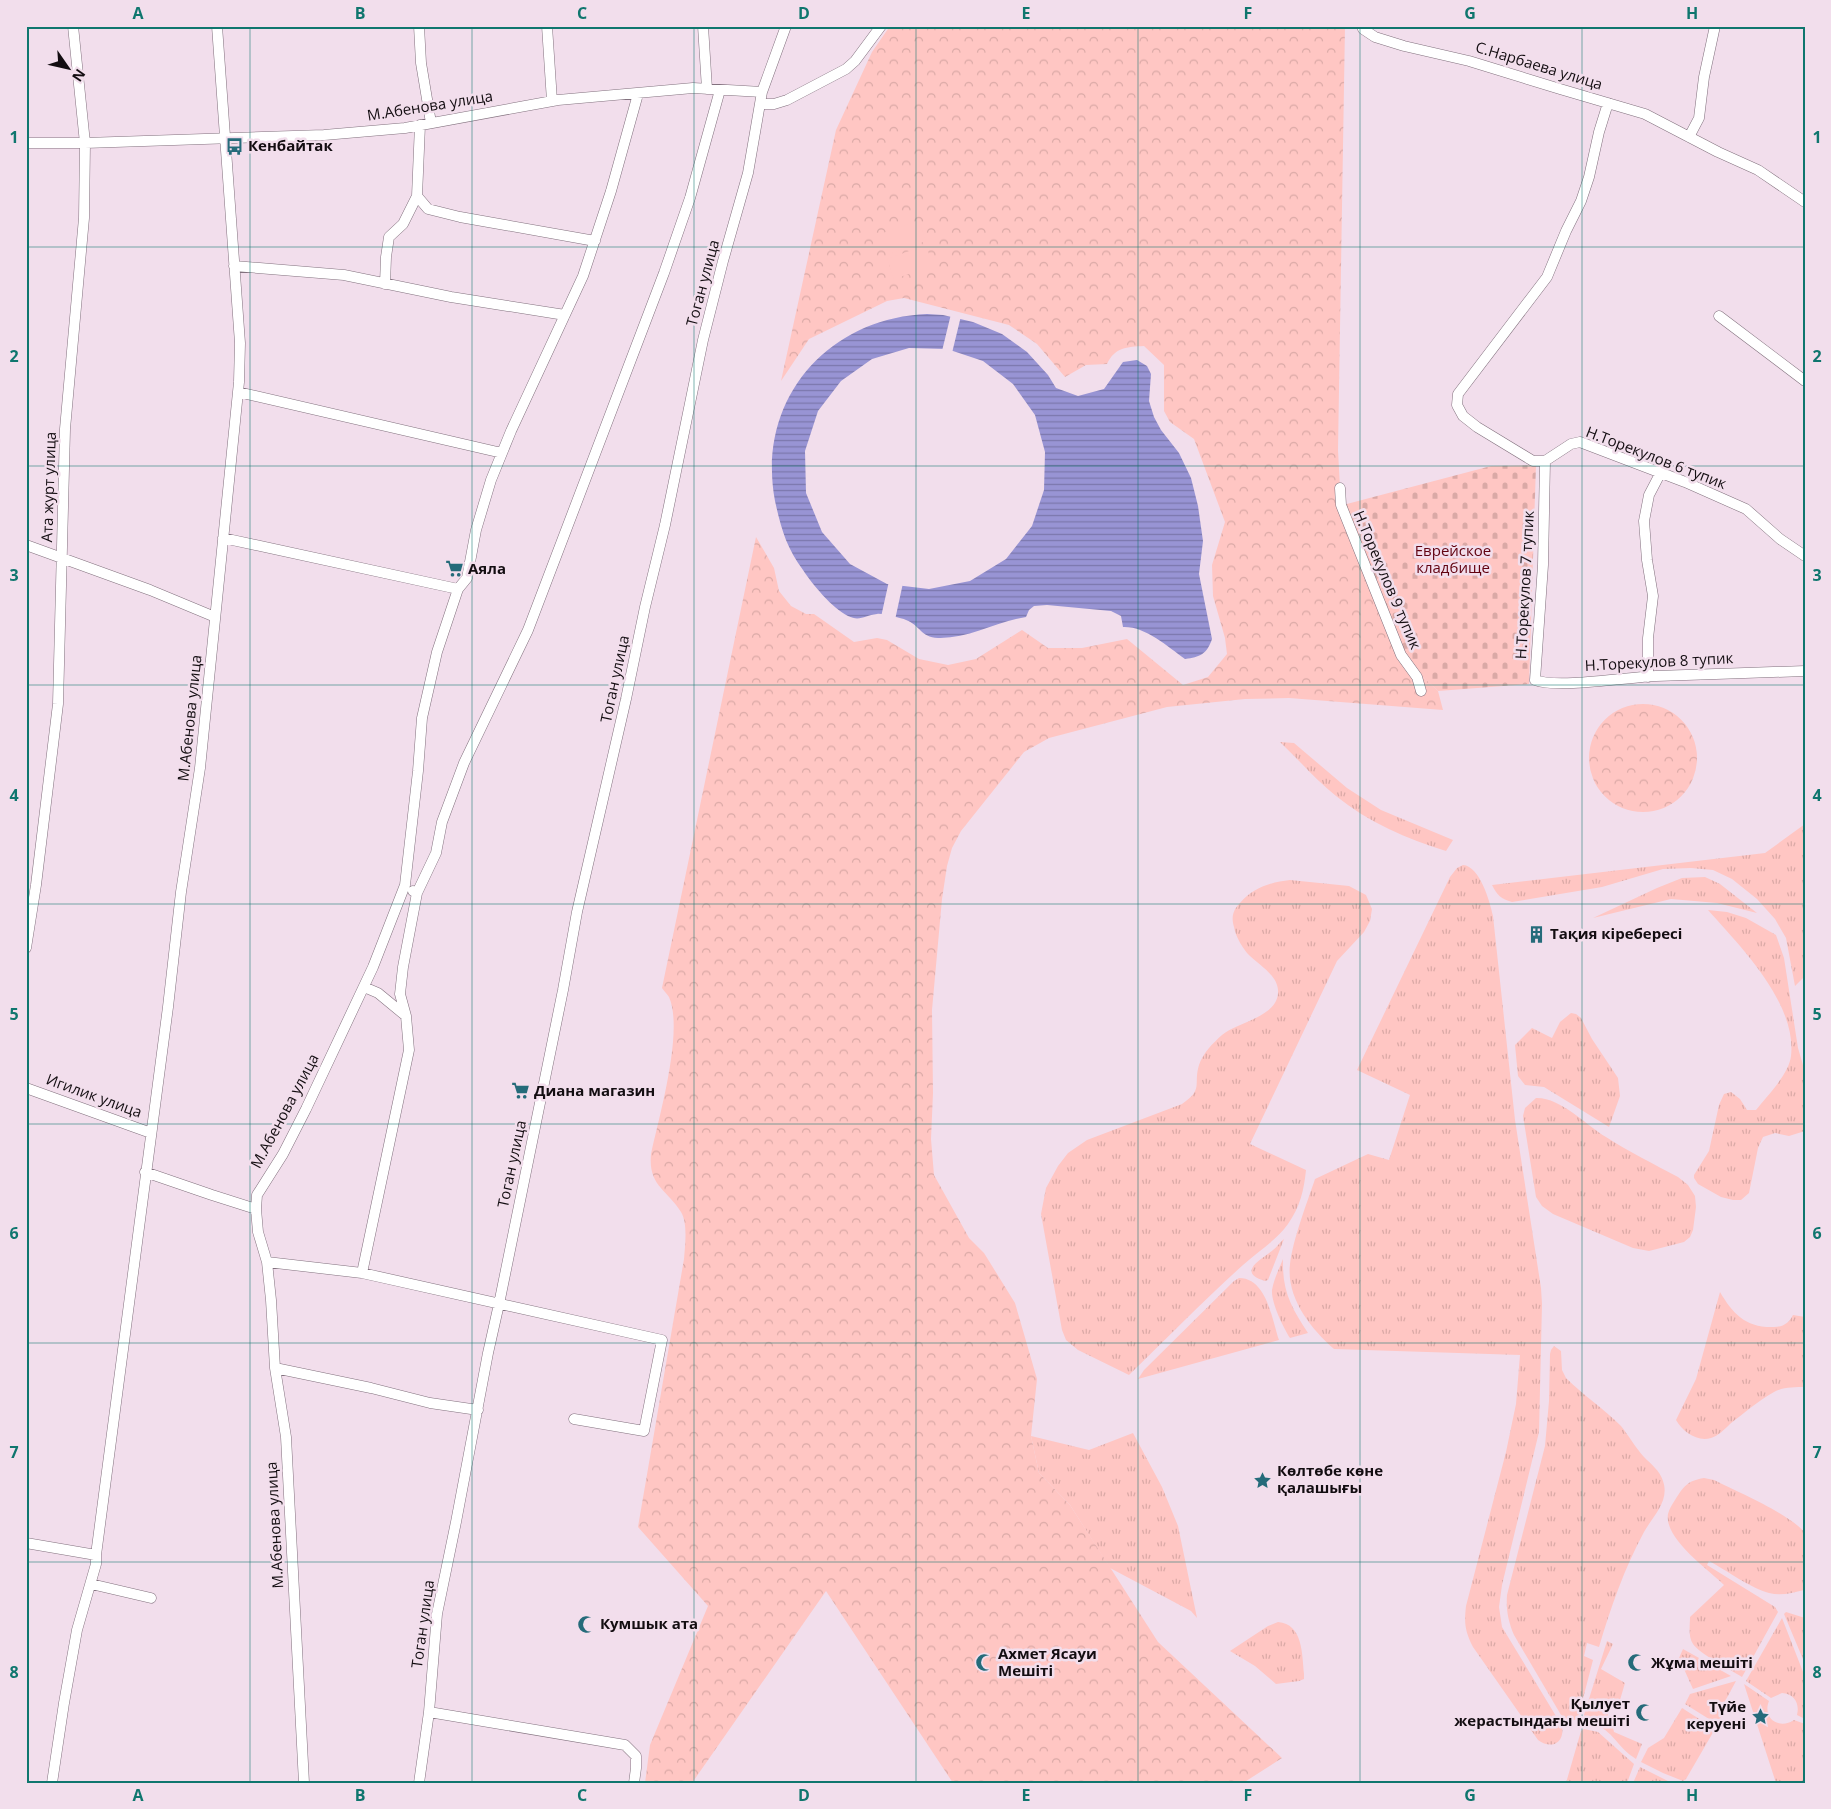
<svg xmlns="http://www.w3.org/2000/svg" width="1831" height="1809" font-family="'Open Sans',sans-serif">
	<style>
		.grass { fill: url(#grass-tufts) }
		.forest { fill: url(#forest-crowns) }
		.cemetery { fill: url(#cemetery-stones) }
		.pitch { fill: #ffc6c3 }
		.water { fill: url(#water-rules); fill-rule: evenodd }
		.pier { fill: #f2deec }
		.lines { fill: none; stroke-linecap: round; stroke-linejoin: round }
		.minor-casing { stroke: #82717e; stroke-width: 11 }
		.minor { stroke: #fff; stroke-width: 10 }
		.grid { fill: none; stroke: #0f766e; stroke-width: 1; stroke-opacity: 0.55 }
		.labels { text-anchor: middle; stroke-width: 5; stroke-linejoin: round; paint-order: stroke }
		.street-label { font-size: 15px; fill: #130d11; stroke: #f2deec }
		.poi-label { font-size: 15px; font-weight: bold; fill: #130d11; stroke: #f2deec; text-anchor: start }
		.park-label { font-size: 15px; fill: #610210; stroke: #f2deec }
		.neatline { fill: none; stroke: #0f766e; stroke-width: 2 }
		.grid-label { font-size: 16px; text-anchor: middle; font-weight: bold; fill: #0f766e }
	</style>
	<defs>
		<pattern id="grass-tufts" width="24" height="20" patternUnits="userSpaceOnUse" patternTransform="scale(1.25)"><rect width="24" height="20" fill="#ffc6c3"/><path d="M3 7l-1-3M5 7V3M7 7l1-3M15 17l-1-3M17 17v-4M19 17l1-3" fill="none" stroke="#daa9a6"/></pattern>
		<pattern id="forest-crowns" width="20" height="18" patternUnits="userSpaceOnUse" patternTransform="scale(1.25)"><rect width="20" height="18" fill="#ffc6c3"/><path d="M2 6a3 3 0 1 1 6 0M12 15a3 3 0 1 1 6 0" fill="none" stroke="#daa9a6"/></pattern>
		<pattern id="cemetery-stones" width="16" height="16" patternUnits="userSpaceOnUse" patternTransform="scale(1.25)"><rect width="16" height="16" fill="#ffc6c3"/><path d="M2 7V4a2 2 0 0 1 4 0v3zM10 15v-3a2 2 0 0 1 4 0v3z" fill="#daa9a6"/></pattern>
		<pattern id="water-rules" width="6" height="5" patternUnits="userSpaceOnUse" patternTransform="scale(1.25)"><rect width="6" height="5" fill="#9894d4"/><path d="M0 2.5h6" fill="none" stroke="#7b77ab"/></pattern>
	</defs>
	<rect width="100%" height="100%" fill="#f2deec"/>
	<path class="grass" d="M 1280,742 L 1294,743 L 1347,788 L 1381,810 L 1453,840 L 1446,851 C 1407,839 1368,822 1336,796 C 1316,780 1299,760 1280,742 Z
		M 1805,824 L 1805,976 L 1795,986 L 1786,938 L 1775,919 L 1757,899 L 1732,879 L 1713,870 L 1691,868 L 1663,869 L 1602,887 L 1512,902 C 1501,899 1497,895 1492,885 L 1765,853 Z
		M 1463,865 C 1480,866 1490,902 1493,916 L 1515,1120 L 1541,1288 L 1542,1304 L 1539,1432 L 1502,1585 L 1499,1607 L 1502,1627 L 1562,1726 C 1565,1743 1551,1750 1538,1740 L 1473,1647 C 1465,1631 1464,1624 1466,1606 L 1506,1452 L 1516,1404 L 1520,1355 L 1334,1349 C 1310,1328 1286,1297 1290,1264 C 1293,1239 1307,1203 1315,1179 L 1368,1154 L 1389,1160 L 1410,1095 L 1357,1070 L 1450,877 L 1457,868 Z
		M 1705,877 L 1720,884 L 1757,913 L 1717,903 L 1671,899 L 1593,918 L 1657,888 L 1682,878 Z
		M 1290,880 L 1349,886 L 1366,895 L 1372,909 L 1370,921 L 1364,932 L 1337,961 L 1250,1144 L 1306,1170 C 1304,1190 1300,1207 1288,1224 C 1276,1241 1258,1251 1243,1265 C 1204,1300 1167,1338 1129,1375 L 1078,1350 L 1066,1340 L 1062,1330 L 1041,1214 L 1046,1188 L 1058,1166 L 1068,1153 L 1087,1140 L 1182,1104 C 1204,1089 1193,1085 1199,1065 C 1203,1053 1213,1043 1222,1035 C 1237,1022 1280,1017 1278,990 C 1277,974 1257,964 1247,953 C 1241,945 1236,937 1234,927 C 1231,917 1233,910 1240,903 C 1253,888 1271,882 1290,880 Z
		M 1708,910 L 1727,912 L 1746,918 L 1776,935 L 1784,958 L 1798,1048 L 1805,1072 L 1805,1131 L 1789,1136 L 1775,1133 L 1763,1137 L 1758,1148 L 1749,1193 L 1741,1200 L 1733,1200 L 1721,1197 L 1698,1184 L 1694,1178 L 1694,1175 L 1709,1151 L 1719,1105 L 1724,1094 L 1731,1092 L 1740,1099 L 1747,1110 L 1756,1110 C 1767,1096 1789,1074 1791,1056 C 1797,1003 1740,946 1708,910 Z
		M 1571,1013 L 1576,1014 L 1581,1018 L 1592,1039 L 1618,1078 L 1620,1096 L 1609,1127 L 1544,1087 L 1525,1085 L 1518,1076 L 1515,1045 L 1532,1028 L 1552,1038 L 1560,1022 Z
		M 1536,1098 C 1560,1097 1586,1125 1606,1137 C 1629,1152 1654,1164 1678,1177 L 1688,1185 L 1695,1196 L 1696,1207 L 1693,1230 L 1690,1237 L 1684,1242 L 1649,1251 L 1633,1248 L 1553,1214 L 1542,1206 L 1536,1197 L 1523,1116 L 1525,1108 Z
		M 1284,1239 L 1268,1280 L 1265,1281 C 1236,1272 1261,1260 1273,1250 C 1277,1247 1280,1242 1284,1239 Z
		M 1283,1259 C 1282,1291 1291,1307 1308,1333 L 1290,1338 C 1283,1327 1271,1302 1272,1290 C 1274,1279 1279,1269 1283,1259 Z
		M 1239,1278 C 1267,1278 1272,1320 1279,1340 L 1138,1379 L 1144,1370 L 1234,1281 Z
		M 1720,1292 C 1733,1314 1746,1328 1774,1327 C 1783,1327 1789,1323 1793,1315 L 1805,1317 L 1805,1387 C 1795,1387 1783,1387 1774,1392 C 1758,1401 1744,1413 1730,1424 C 1725,1429 1718,1436 1711,1438 C 1697,1442 1683,1432 1676,1420 L 1696,1379 Z
		M 1554,1346 L 1561,1351 L 1562,1370 L 1566,1378 C 1583,1395 1604,1409 1621,1426 C 1629,1436 1635,1447 1644,1457 C 1651,1464 1660,1471 1663,1481 C 1670,1501 1653,1516 1644,1532 C 1624,1569 1611,1607 1599,1647 L 1587,1643 L 1584,1656 L 1593,1660 L 1579,1714 L 1576,1719 L 1570,1722 L 1561,1715 L 1514,1635 C 1508,1621 1506,1609 1507,1595 L 1545,1446 L 1549,1401 L 1550,1354 L 1551,1350 Z
		M 1133,1433 L 1162,1487 L 1178,1526 L 1197,1618 L 1191,1611 L 1110,1568 L 1070,1505 L 1039,1473 L 1031,1436 L 1089,1450 Z
		M 1704,1478 L 1714,1480 C 1738,1492 1790,1514 1805,1533 L 1804,1590 C 1792,1593 1781,1596 1769,1593 C 1752,1589 1726,1570 1709,1561 L 1707,1565 L 1775,1607 L 1778,1612 L 1742,1677 C 1731,1670 1700,1654 1693,1644 C 1688,1637 1690,1625 1690,1617 L 1724,1585 C 1708,1569 1664,1539 1668,1514 C 1669,1509 1672,1505 1675,1500 C 1684,1486 1687,1481 1704,1478 Z
		M 1786,1612 L 1805,1618 L 1805,1664 L 1784,1614 Z
		M 1782,1618 L 1805,1677 L 1805,1719 L 1797,1715 C 1800,1703 1794,1694 1782,1693 L 1771,1698 L 1746,1681 Z
		M 1278,1622 C 1303,1624 1302,1654 1304,1674 L 1304,1679 L 1299,1681 L 1276,1684 L 1255,1666 L 1230,1651 L 1268,1626 Z
		M 1607,1641 L 1613,1644 L 1601,1669 L 1625,1683 L 1620,1700 L 1613,1698 L 1607,1718 L 1611,1719 L 1614,1732 L 1642,1744 L 1636,1759 C 1614,1745 1614,1728 1585,1721 L 1584,1715 Z
		M 1683,1649 L 1731,1676 L 1693,1689 L 1679,1658 Z
		M 1736,1681 L 1723,1705 L 1725,1710 L 1717,1724 L 1685,1704 L 1690,1694 Z
		M 1744,1684 L 1769,1701 C 1762,1718 1779,1730 1794,1720 L 1805,1724 L 1805,1783 L 1776,1783 Z
		M 1682,1708 L 1715,1729 L 1686,1779 L 1683,1781 L 1663,1773 L 1641,1762 L 1648,1748 L 1664,1738 Z
		M 1584,1729 L 1598,1732 L 1634,1764 L 1627,1783 L 1566,1783 L 1581,1731 Z
		M 1640,1767 L 1672,1783 L 1633,1783 Z"/>
	<path class="forest" d="M 890,26 L 1345,26 L 1338,450 L 1340,488 L 1400,655 L 1438,691 L 1443,710 L 1289,698 L 1245,699 L 1167,707 L 1049,738 L 1024,752 L 961,831 L 952,848 L 947,866 L 942,899 L 932,1010 L 933,1093 L 931,1139 L 934,1175 L 969,1238 L 984,1253 L 1015,1303 L 1037,1379 L 1031,1436 L 1039,1473 L 1070,1505 L 1158,1642 L 1282,1758 L 1243,1783 L 953,1783 L 826,1591 L 692,1783 L 645,1783 L 650,1745 L 708,1606 L 638,1527 L 684,1259 C 685,1246 688,1223 681,1212 C 667,1189 648,1186 651,1154 C 659,1117 684,1031 669,997 C 667,994 664,991 662,988 L 756,537 L 774,568 L 779,591 L 791,606 L 806,614 L 814,614 L 854,642 L 877,638 L 887,640 L 919,659 L 948,665 L 976,659 L 1022,630 L 1048,648 L 1082,648 L 1127,639 L 1183,685 L 1208,677 L 1227,654 L 1225,638 L 1213,596 L 1212,565 L 1225,522 L 1194,439 L 1170,422 L 1164,411 L 1164,365 L 1144,346 C 1127,347 1115,347 1107,364 L 1086,365 L 1065,377 L 1037,344 L 1009,325 L 904,298 L 887,301 L 809,339 L 781,381 L 836,130 L 872,52 Z
		M1589 758a54 54 0 1 1 108 0a54 54 0 1 1-108 0Z"/>
	<path class="cemetery" d="M 1536,465 L 1529,684 L 1438,691 L 1408,663 L 1343,505 L 1491,466 Z"/>
	<path class="pitch" d="M 919,221 L 926,241 L 887,255 L 880,234 Z
		M 926,245 L 933,266 L 894,279 L 887,259 Z"/>
	<path class="water" d="M 927,314 L 943,315 L 973,322 L 1002,334 L 1027,352 L 1048,375 L 1056,388 L 1078,396 L 1104,389 L 1123,362 L 1137,360 L 1147,366 L 1151,374 L 1149,401 L 1154,417 L 1161,430 L 1179,453 L 1191,478 L 1198,506 L 1203,541 L 1199,574 L 1212,639 C 1207,654 1200,657 1185,659 C 1167,646 1145,626 1123,627 L 1121,616 L 1111,611 L 1047,605 L 1034,606 L 1029,610 L 1026,617 C 996,622 968,639 938,638 C 920,637 920,625 906,620 C 901,618 882,613 877,614 C 865,615 860,622 848,616 C 832,608 813,585 803,570 C 786,547 781,528 775,501 C 756,400 827,318 927,314 ZM 909,348 L 947,349 L 983,361 L 1013,384 L 1035,415 L 1045,452 L 1044,490 L 1032,526 L 1006,559 L 970,581 L 929,589 L 887,584 L 850,564 L 822,532 L 806,493 L 805,451 L 818,411 L 841,381 L 872,359 Z"/>
	<path class="pier" d="M 951,314 L 961,316 L 952,353 L 942,351 Z
		M 889,581 L 903,583 L 895,620 L 881,617 Z"/>
	<g class="lines">
		<defs>
			<path id="minor" d="M 419,26 L 421,63 L 431,123
				M 547,26 L 552,101
				M 703,26 L 707,89
				M 1362,26 L 1363,29 L 1375,37 L 1404,46 L 1469,61 L 1560,89 L 1645,114 L 1718,152 L 1758,170 L 1805,202
				M 1608,103 L 1599,132 L 1589,177 L 1581,201 L 1566,231 L 1547,277 L 1458,394 L 1457,405 L 1463,416 L 1477,427 L 1533,461 L 1545,461 L 1571,444 L 1580,442 L 1685,482 L 1746,509 L 1780,539 L 1805,556
				M 760,104 L 774,104 L 787,100 L 846,69 L 855,61 L 881,26
				M 420,125 L 417,196 L 428,209 L 460,217 L 595,241
				M 1689,137 L 1699,118 L 1704,77 L 1715,26
				M 26,143 L 85,143 L 324,135 L 405,128 L 558,100 L 693,88 L 762,92
				M 234,266 L 344,275 L 451,297 L 565,315
				M 385,284 L 386,257 L 389,237 L 403,224 L 417,196
				M 1719,316 L 1805,381
				M 238,392 L 502,453
				M 1545,461 L 1543,565 L 1535,680 C 1557,689 1629,677 1656,676 C 1706,674 1755,673 1805,671
				M 1340,488 L 1341,505 L 1401,655 L 1417,677 L 1421,691
				M 223,538 L 458,589
				M 26,545 L 150,590 L 215,617
				M 1648,677 L 1648,638 L 1653,596 L 1647,560 L 1644,521 L 1649,495 L 1661,472
				M 417,893 L 436,853 L 442,822 L 464,763 L 528,630 L 664,273 L 690,198 L 720,90
				M 26,948 L 36,885 L 58,704 L 65,429 L 84,218 L 85,143 L 73,26
				M 364,987 L 378,993 L 406,1016
				M 26,1088 L 151,1133
				M 145,1172 L 212,1195 L 256,1209
				M 267,1262 L 362,1273 L 662,1340 L 644,1431 L 574,1419
				M 362,1273 L 409,1050 L 406,1016 L 400,994 L 403,967 L 417,893 L 413,891
				M 275,1368 L 371,1388 L 430,1403 L 478,1410
				M 26,1543 L 96,1555
				M 91,1584 L 151,1598
				M 52,1783 L 64,1703 L 77,1630 L 96,1564 L 96,1555 L 168,1007 L 181,892 L 200,768 L 239,382 L 240,343 L 217,26
				M 304,1783 L 286,1437 L 275,1368 L 271,1300 L 267,1262 L 258,1232 L 256,1209 L 257,1195 L 283,1154 L 306,1109 L 373,967 L 405,885 L 418,771 L 422,718 L 437,652 L 458,589 L 467,578 L 476,530 L 491,480 L 511,431 L 583,276 L 611,191 L 638,94
				M 419,1783 L 429,1712
				M 634,1783 L 636,1768 L 636,1756 L 625,1745 L 429,1712 L 437,1614 L 456,1522 L 488,1353 L 499,1304 L 563,990 L 577,912 L 626,699 L 645,607 L 665,525 L 703,340 L 723,261 L 748,173 L 762,92 L 786,26"/>
		</defs>
		<use href="#minor" class="minor-casing"/>
		<use href="#minor" class="minor"/>
	</g>
	<path class="grid" d="M 250,26 L 250,1783M 472,26 L 472,1783M 694,26 L 694,1783M 916,26 L 916,1783M 1138,26 L 1138,1783M 1360,26 L 1360,1783M 1582,26 L 1582,1783M 26,247 L 1805,247M 26,466 L 1805,466M 26,685 L 1805,685M 26,904 L 1805,904M 26,1124 L 1805,1124M 26,1343 L 1805,1343M 26,1562 L 1805,1562"/>
	<defs>
		<symbol id="bus-bare" viewBox="-9 -9 18 18"><path d="M-5-6H5V4H4V6H2V4H-2V6H-4V4H-5ZM-3.5-4V0h7V-4ZM-3.5 1.2v1.5H-2V1.2ZM2 1.2v1.5H3.5V1.2Z" fill="#256b7a" stroke="#f2deec" stroke-width="2.5" paint-order="stroke"/></symbol>
		<symbol id="supermarket-bare" viewBox="-9 -9 18 18"><path d="M-6-5.5h2.5l.6 2H6L4.5 2H-2.5L-4.4-4H-6ZM-1.5 3.2a1.3 1.3 0 1 0 .1 0ZM3 3.2a1.3 1.3 0 1 0 .1 0Z" fill="#256b7a" stroke="#f2deec" stroke-width="2.5" paint-order="stroke"/></symbol>
		<symbol id="building-bare" viewBox="-9 -9 18 18"><path d="M-4-6H4V6H1V3H-1V6H-4ZM-2.5-4.3h1.7v1.8h-1.7ZM.8-4.3h1.7v1.8H.8ZM-2.5-1h1.7V.8h-1.7ZM.8-1h1.7V.8H.8Z" fill="#256b7a" stroke="#f2deec" stroke-width="2.5" paint-order="stroke"/></symbol>
		<symbol id="sight-bare" viewBox="-9 -9 18 18"><path d="M0-6L1.8-2.2L6-1.7L2.9 1.2L3.7 5.4L0 3.3L-3.7 5.4L-2.9 1.2L-6-1.7L-1.8-2.2Z" fill="#256b7a" stroke="#f2deec" stroke-width="2.5" paint-order="stroke"/></symbol>
		<symbol id="mosque-bare" viewBox="-9 -9 18 18"><path d="M3.5-4.9A6 6 0 1 0 3.5 4.9A5 5 0 1 1 3.5-4.9Z" fill="#256b7a" stroke="#f2deec" stroke-width="2.5" paint-order="stroke"/></symbol>
	</defs>
	<g fill-rule="evenodd">
		<use href="#bus-bare" x="222" y="134" width="25" height="25"/>
		<use href="#supermarket-bare" x="442" y="556" width="25" height="25"/>
		<use href="#building-bare" x="1524" y="922" width="25" height="25"/>
		<use href="#supermarket-bare" x="508" y="1078" width="25" height="25"/>
		<use href="#sight-bare" x="1250" y="1468" width="25" height="25"/>
		<use href="#mosque-bare" x="574" y="1612" width="25" height="25"/>
		<use href="#mosque-bare" x="972" y="1650" width="25" height="25"/>
		<use href="#mosque-bare" x="1624" y="1650" width="25" height="25"/>
		<use href="#mosque-bare" x="1632" y="1700" width="25" height="25"/>
		<use href="#sight-bare" x="1748" y="1704" width="25" height="25"/>
	</g>
	<g class="labels">
		<g class="street-label">
			<text transform="translate(1539 66) rotate(17)" y="5">С.Нарбаева улица</text>
			<text transform="translate(430 106) rotate(-9)" y="5">М.Абенова улица</text>
			<text transform="translate(703 283) rotate(-75)" y="5">Тоган улица</text>
			<text transform="translate(1656 458) rotate(21)" y="5">Н.Торекулов 6 тупик</text>
			<text transform="translate(49 487) rotate(-88)" y="5">Ата журт улица</text>
			<text transform="translate(1387 580) rotate(67)" y="5">Н.Торекулов 9 тупик</text>
			<text transform="translate(1525 585) rotate(-87)" y="5">Н.Торекулов 7 тупик</text>
			<text transform="translate(1659 662) rotate(-3)" y="5">Н.Торекулов 8 тупик</text>
			<text transform="translate(615 679) rotate(-78)" y="5">Тоган улица</text>
			<text transform="translate(190 718) rotate(-84)" y="5">М.Абенова улица</text>
			<text transform="translate(94 1096) rotate(20)" y="5">Игилик улица</text>
			<text transform="translate(285 1111) rotate(-62)" y="5">М.Абенова улица</text>
			<text transform="translate(512 1164) rotate(-78)" y="5">Тоган улица</text>
			<text transform="translate(275 1525) rotate(-93)" y="5">М.Абенова улица</text>
			<text transform="translate(423 1624) rotate(-82)" y="5">Тоган улица</text>
		</g>
		<g class="poi-label">
			<text x="248" y="151">Кенбайтак</text>
			<text x="468" y="574">Аяла</text>
			<text x="1550" y="939">Тақия кіребересі</text>
			<text x="534" y="1096">Диана магазин</text>
			<text x="1277" y="1476">Көлтөбе көне<tspan x="1277" dy="17">қалашығы</tspan></text>
			<text x="600" y="1629">Кумшык ата</text>
			<text x="998" y="1659">Ахмет Ясауи<tspan x="998" dy="17">Мешіті</tspan></text>
			<text x="1651" y="1668">Жұма мешіті</text>
			<text x="1630" y="1709" text-anchor="end">Қылует<tspan x="1630" dy="17">жерастындағы мешіті</tspan></text>
			<text x="1746" y="1712" text-anchor="end">Түйе<tspan x="1746" dy="17">керуені</tspan></text>
		</g>
		<g class="park-label">
			<text x="1453" y="556">Еврейское<tspan x="1453" dy="17">кладбище</tspan></text>
		</g>
	</g>
	<rect width="1831" height="1809" fill="none" stroke="#f2deec" stroke-width="55"/>
	<g transform="translate(68 68) rotate(124)" stroke="#f2deec" stroke-width="4" paint-order="stroke">
	<path d="M0-4L9 19L0 12L-9 19Z" fill="#130d11"/>
	<text y="-8" font-size="14" font-weight="bold" text-anchor="middle" fill="#130d11">N</text>
	</g>
	<rect x="28" y="28" width="1776" height="1754" class="neatline"/>
	<g class="grid-label">
		<text x="138" y="19">A</text>
		<text x="360" y="19">B</text>
		<text x="582" y="19">C</text>
		<text x="804" y="19">D</text>
		<text x="1026" y="19">E</text>
		<text x="1248" y="19">F</text>
		<text x="1470" y="19">G</text>
		<text x="1692" y="19">H</text>
		<text x="14" y="143">1</text>
		<text x="1817" y="143">1</text>
		<text x="14" y="362">2</text>
		<text x="1817" y="362">2</text>
		<text x="14" y="581">3</text>
		<text x="1817" y="581">3</text>
		<text x="14" y="801">4</text>
		<text x="1817" y="801">4</text>
		<text x="14" y="1020">5</text>
		<text x="1817" y="1020">5</text>
		<text x="14" y="1239">6</text>
		<text x="1817" y="1239">6</text>
		<text x="14" y="1458">7</text>
		<text x="1817" y="1458">7</text>
		<text x="14" y="1678">8</text>
		<text x="1817" y="1678">8</text>
		<text x="138" y="1801">A</text>
		<text x="360" y="1801">B</text>
		<text x="582" y="1801">C</text>
		<text x="804" y="1801">D</text>
		<text x="1026" y="1801">E</text>
		<text x="1248" y="1801">F</text>
		<text x="1470" y="1801">G</text>
		<text x="1692" y="1801">H</text>
	</g>
</svg>
